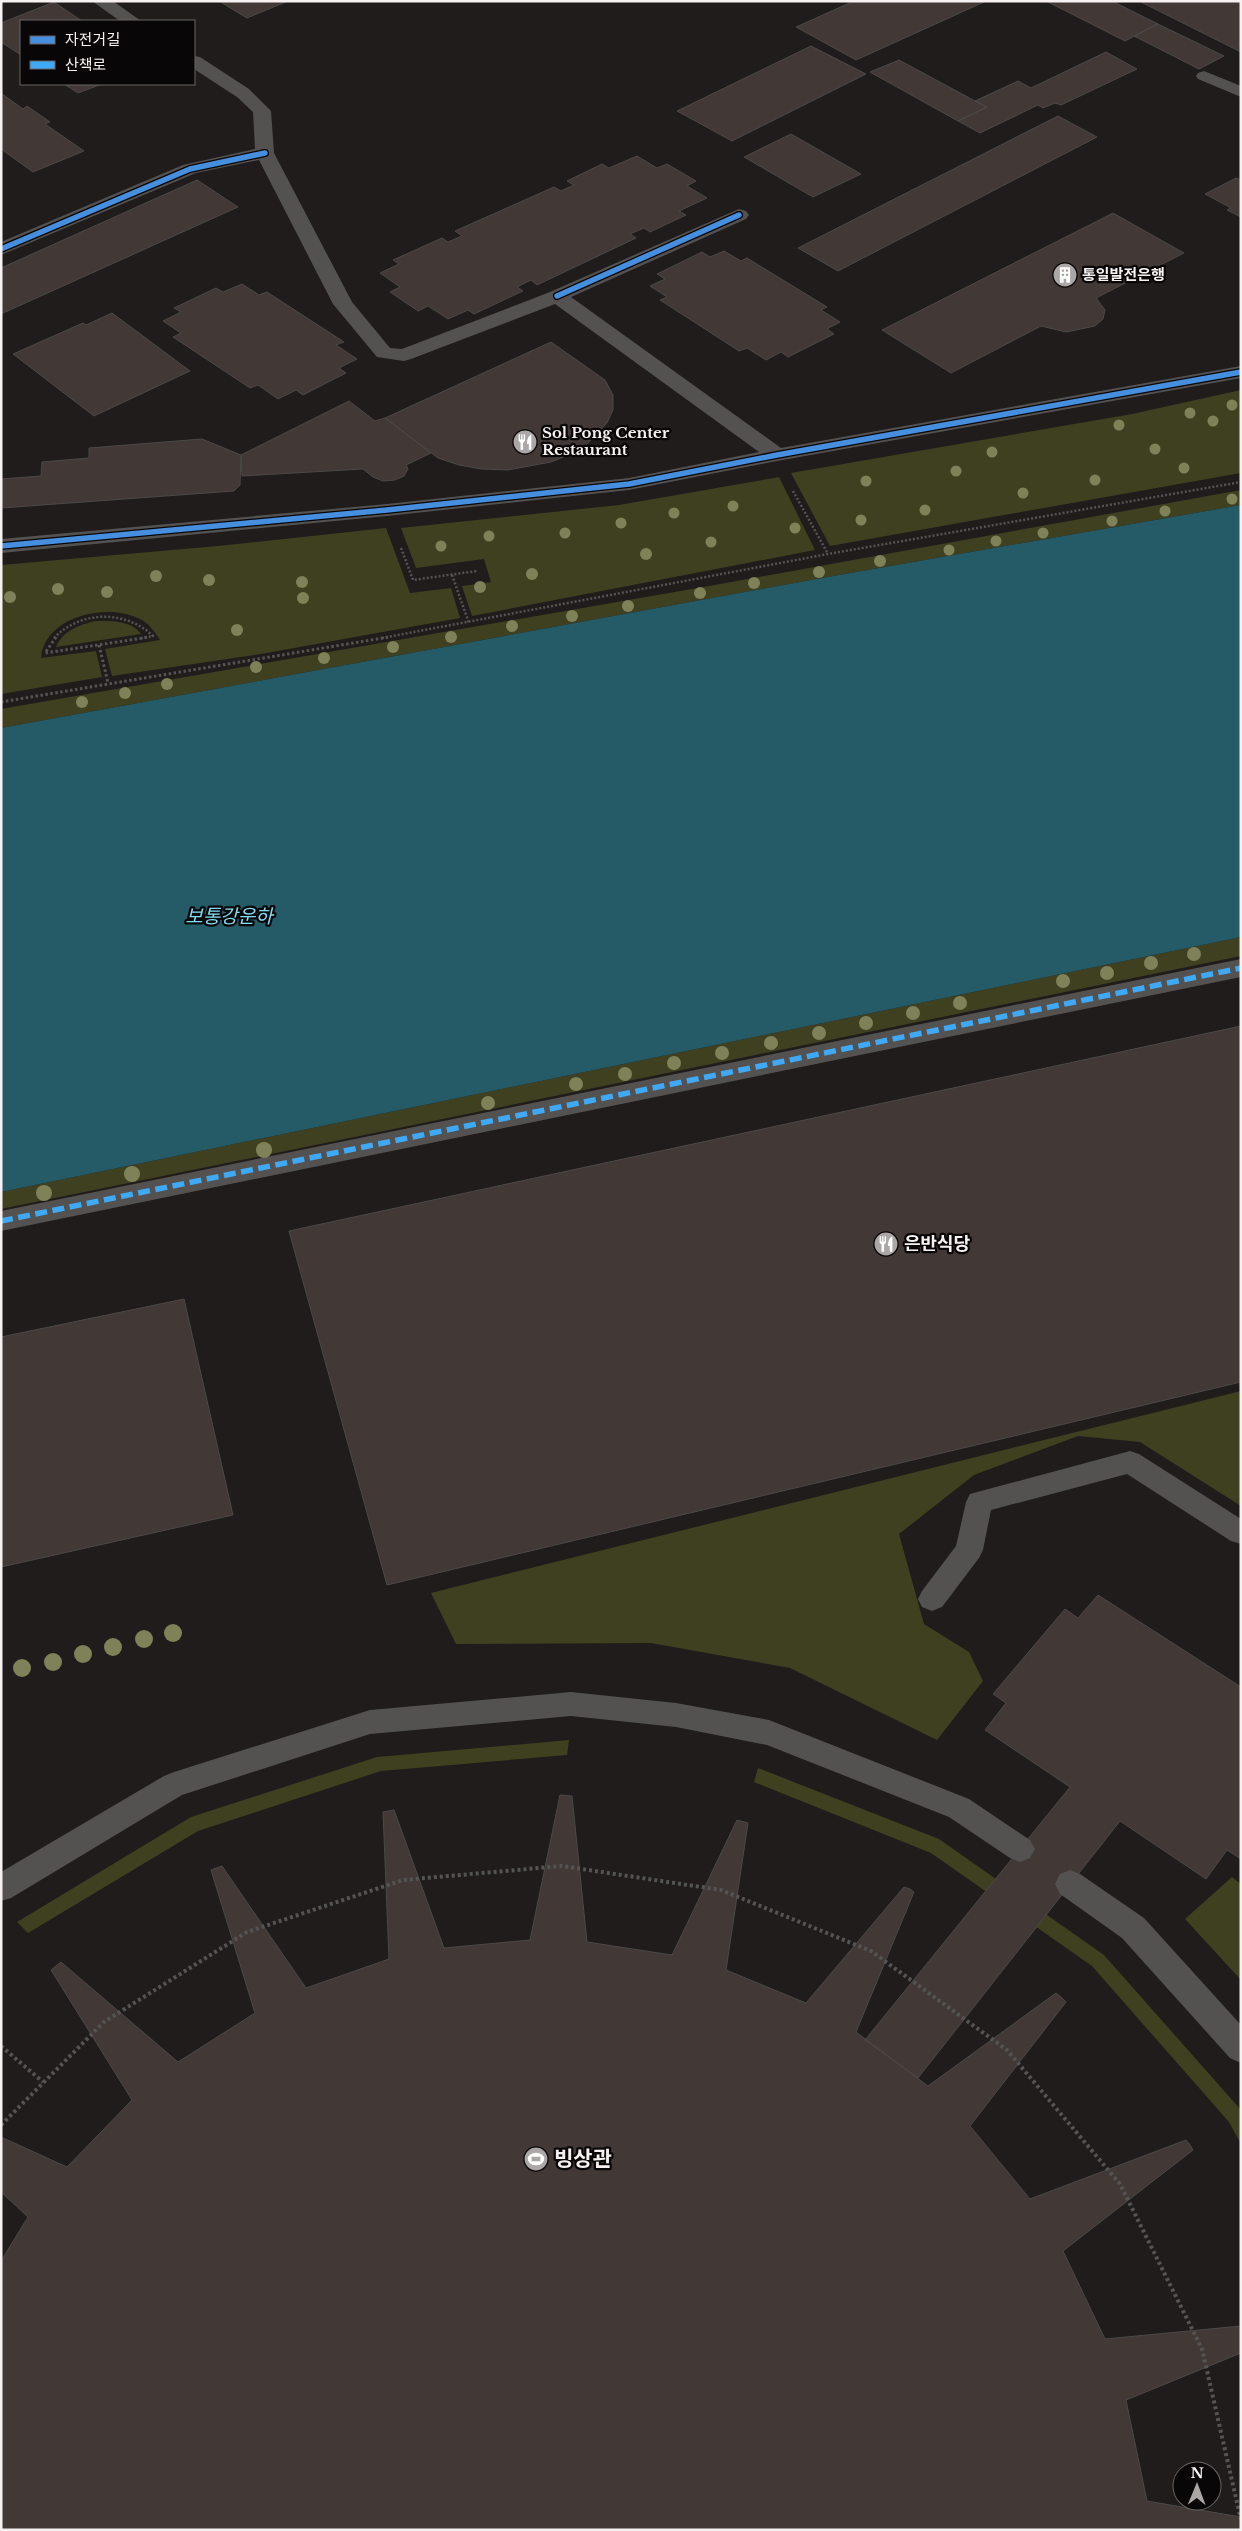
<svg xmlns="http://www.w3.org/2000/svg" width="1242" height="2531" font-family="'Libre Baskerville','Noto Sans KR',serif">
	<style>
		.green { fill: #3f4020 }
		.water { fill: #245b67 }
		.building { fill: #423835; stroke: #4b4948 }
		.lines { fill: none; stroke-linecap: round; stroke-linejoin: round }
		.path-far2 { stroke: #555454; stroke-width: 2.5; stroke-dasharray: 2 2; stroke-linecap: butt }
		.path-far1 { stroke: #555454; stroke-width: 3; stroke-dasharray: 2.5 2.5; stroke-linecap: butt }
		.path { stroke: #555454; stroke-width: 4; stroke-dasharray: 3 3; stroke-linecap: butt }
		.lane { fill: #535251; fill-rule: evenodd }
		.street { fill: #535251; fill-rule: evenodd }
		.quiet { stroke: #3fa9f5; stroke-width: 5.5; stroke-dasharray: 12 5.5; stroke-linecap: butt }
		.cycleway-casing { stroke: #080606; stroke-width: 8 }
		.cycleway { stroke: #468fdf; stroke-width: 5.5 }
		.tree { fill: #7f8158 }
		.labels { text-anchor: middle; stroke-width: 4.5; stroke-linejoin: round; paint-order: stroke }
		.far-poi-label { font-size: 15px; font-weight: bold; fill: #f7f2f1; stroke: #080606; text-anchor: start }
		.poi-label { font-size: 18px; font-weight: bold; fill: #f7f2f1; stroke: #080606; text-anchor: start }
		.water-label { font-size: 19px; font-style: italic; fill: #7fddf4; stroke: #080606 }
		.near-poi-label { font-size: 21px; font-weight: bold; fill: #f7f2f1; stroke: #080606; text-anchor: start }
	</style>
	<rect width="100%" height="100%" fill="#1f1c1b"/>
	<path class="green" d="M 1241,390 L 1241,473 L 830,546 L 791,473 L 1132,414 Z
		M 779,477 L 815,550 L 472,616 L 462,586 L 491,582 L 484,559 L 416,568 L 401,528 L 619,505 Z
		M 1241,490 L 1241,505 L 822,578 L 1,728 L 1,709 L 709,586 Z
		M 386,528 L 410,593 L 451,588 L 460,618 L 261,654 L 112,676 L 105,649 L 160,640 C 155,632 150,625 142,620 C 109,601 44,616 41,658 L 96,651 L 102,677 L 1,694 L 1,565 L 218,546 Z
		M 95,621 C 111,621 131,620 141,634 L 56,647 C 63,630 80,625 95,621 Z
		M 1241,937 L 1241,956 L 1,1209 L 1,1192 Z
		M 1241,1391 L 1241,1506 L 1140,1442 L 1078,1436 L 974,1475 L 899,1534 L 924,1624 L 969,1652 L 983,1681 L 937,1740 L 790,1668 L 651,1643 L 456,1644 L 431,1593 Z
		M 569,1740 L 567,1755 L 381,1771 L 198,1831 L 28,1933 L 17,1922 L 191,1817 L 377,1757 Z
		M 758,1768 L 939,1839 L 1104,1955 L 1241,2110 L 1241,2144 L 1229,2122 L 1092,1966 L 931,1853 L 754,1782 Z
		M 1232,1877 L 1241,1884 L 1241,1980 L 1185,1919 Z"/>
	<path class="water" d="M 1241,505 L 1241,937 L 1,1192 L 1,728 L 822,578 Z"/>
	<path class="building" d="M 219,1 L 288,1 L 247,18 Z
		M 854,1 L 983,1 L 984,2 L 856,60 L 796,27 Z
		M 1046,1 L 1112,1 L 1158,24 L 1125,41 Z
		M 1139,1 L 1241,1 L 1241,52 Z
		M 54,2 L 82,21 L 21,21 L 21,55 L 1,42 L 1,23 Z
		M 1158,24 L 1224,56 L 1199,69 L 1134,36 Z
		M 811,46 L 866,74 L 732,141 L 677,111 Z
		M 1106,52 L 1137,69 L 1061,105 L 1055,103 L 1043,108 L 1038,105 L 980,133 L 958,121 L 987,107 L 975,101 L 1018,81 L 1031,88 Z
		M 899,60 L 975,101 L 987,107 L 958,121 L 870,72 Z
		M 64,84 L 102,84 L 78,93 Z
		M 1,93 L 23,109 L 27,106 L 50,122 L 45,124 L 84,151 L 33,172 L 1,149 Z
		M 1058,116 L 1097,137 L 838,271 L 798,248 Z
		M 791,134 L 861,174 L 813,197 L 744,157 Z
		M 637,156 L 657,168 L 667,164 L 696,181 L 687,186 L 707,198 L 679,211 L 686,215 L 650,232 L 644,228 L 630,234 L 636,238 L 537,285 L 531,280 L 517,287 L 523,291 L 474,314 L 468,310 L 448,319 L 428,306 L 418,311 L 390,292 L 400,287 L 380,273 L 399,264 L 393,260 L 442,238 L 448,242 L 462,236 L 455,231 L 554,187 L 561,191 L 574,185 L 567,181 L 602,164 L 609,168 Z
		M 1236,178 L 1241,180 L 1241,217 L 1227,210 L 1231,208 L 1205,194 Z
		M 197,180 L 238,207 L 1,314 L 1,268 Z
		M 1113,213 L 1184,253 L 1096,298 L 1105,310 L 1103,319 L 1095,326 L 1066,332 L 1041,326 L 951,373 L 882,330 Z
		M 724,251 L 741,261 L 747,258 L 827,307 L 821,310 L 840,322 L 827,329 L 834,334 L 788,357 L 781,352 L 766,360 L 747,348 L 739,351 L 660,300 L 667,297 L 650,286 L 665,279 L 657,274 L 702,252 L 710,257 Z
		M 242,284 L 259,295 L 267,292 L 344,342 L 336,345 L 357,359 L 339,368 L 346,373 L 303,395 L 296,390 L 278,399 L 258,385 L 250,388 L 173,337 L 181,333 L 163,321 L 181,312 L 174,308 L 216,288 L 223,292 Z
		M 112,313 L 190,371 L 94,416 L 13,354 L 83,323 L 86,325 Z
		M 551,342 L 605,380 L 613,395 L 613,410 L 607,423 L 585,446 L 571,454 L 551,462 L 508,470 L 481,469 L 459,465 L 438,458 L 385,418 Z
		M 349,401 L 375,421 L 385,418 L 431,453 L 406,465 L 408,469 L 404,476 L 395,480 L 383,481 L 373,477 L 363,469 L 242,476 L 241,455 Z
		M 202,439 L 241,455 L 240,485 L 234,491 L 1,508 L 1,479 L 41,476 L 42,462 L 89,458 L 89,448 Z
		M 1241,1026 L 1241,1382 L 387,1585 L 289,1231 Z
		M 184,1299 L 233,1515 L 1,1567 L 1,1337 Z
		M 1098,1595 L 1241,1687 L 1241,1859 L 1227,1850 L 1206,1879 L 1120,1821 L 918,2078 L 865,2040 L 1070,1787 L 985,1730 L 1006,1703 L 993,1694 L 1065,1609 L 1078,1618 Z
		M 560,1795 L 572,1796 L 587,1942 L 672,1955 L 737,1820 L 748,1823 L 726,1970 L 806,2003 L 904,1887 L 910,1889 L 914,1892 L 856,2032 L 928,2086 L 1056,1993 L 1061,1997 L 1066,2002 L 970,2126 L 1030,2199 L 1186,2140 L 1190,2145 L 1193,2150 L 1063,2251 L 1105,2339 L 1241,2326 L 1241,2353 L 1126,2400 L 1147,2501 L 1241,2517 L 1241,2530 L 1,2530 L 1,2261 L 28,2217 L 1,2192 L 1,2137 L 67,2167 L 132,2100 L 51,1970 L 61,1962 L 178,2062 L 255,2013 L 211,1870 L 222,1866 L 306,1988 L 389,1959 L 383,1812 L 394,1810 L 444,1948 L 530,1940 Z"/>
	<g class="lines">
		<path class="path-far2" d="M 793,491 L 828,554
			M 401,548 L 413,580 L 477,571
			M 452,575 L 469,623
			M 54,638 C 81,610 126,610 153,636 L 142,638
			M 382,638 L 828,554 L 1241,482"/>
		<path class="path-far1" d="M 56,637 L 45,653 L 150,637
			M 99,645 L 108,683
			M 1,702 L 389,637"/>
		<path class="path" d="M 1,2046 L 43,2082
			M 1,2125 L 104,2022 L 247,1932 L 403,1880 L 562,1866 L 721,1890 L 871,1951 L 1007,2050 L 1120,2184 L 1202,2349 L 1241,2520"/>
		<path class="lane" d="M 1204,71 L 1241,86 L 1241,97 L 1198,79 L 1196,76 L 1198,73 Z
			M 1130,1451 L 1139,1454 L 1241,1519 L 1241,1544 L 1231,1541 L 1127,1474 L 991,1510 L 983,1550 L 979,1558 L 942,1607 L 932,1611 L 922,1607 L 918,1599 L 922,1591 L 956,1546 L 966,1502 L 970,1494 Z
			M 571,1692 L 676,1703 L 769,1720 L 969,1799 L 1030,1840 L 1035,1849 L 1030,1858 L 1020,1862 L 1010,1858 L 949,1817 L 767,1745 L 676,1727 L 571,1716 L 370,1734 L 182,1795 L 11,1898 L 1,1901 L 1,1872 L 164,1776 L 174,1772 L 370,1710 Z
			M 1070,1870 L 1080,1874 L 1144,1918 L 1241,2025 L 1241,2063 L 1230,2058 L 1122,1938 L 1060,1894 L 1055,1884 L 1060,1874 Z"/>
		<path class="street" d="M 92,1 L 113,1 L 141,21 L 120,21 Z
			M 194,56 L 200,57 L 249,89 L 271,111 L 274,153 L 352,302 L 390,348 L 402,349 L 550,292 L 739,209 L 746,211 L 749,215 L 746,219 L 571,297 L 781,448 L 1241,366 L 1241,378 L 777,461 L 629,490 L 387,516 L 1,553 L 1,539 L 387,504 L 629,478 L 759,452 L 555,304 L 411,359 L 404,361 L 377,357 L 333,304 L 259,160 L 196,173 L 1,255 L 1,242 L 183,165 L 255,149 L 253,112 L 237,97 L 194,69 Z
			M 1241,959 L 1241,977 L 1,1231 L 1,1211 Z"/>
		<path class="quiet" d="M 1,1221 L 1241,968"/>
		<defs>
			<path id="cycleway" d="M 1,249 L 190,169 L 265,153
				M 557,296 L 739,215
				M 1,546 L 387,510 L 629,484 L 777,455 L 1241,372"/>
		</defs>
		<use href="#cycleway" class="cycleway-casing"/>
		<use href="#cycleway" class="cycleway"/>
	</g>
	<g class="tree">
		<circle cx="1232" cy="405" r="5.5"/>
		<circle cx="1190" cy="413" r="5.5"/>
		<circle cx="1213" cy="421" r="5.5"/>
		<circle cx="1119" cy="425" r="5.5"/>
		<circle cx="1155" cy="449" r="5.5"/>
		<circle cx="992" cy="452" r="5.5"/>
		<circle cx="1184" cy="468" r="5.5"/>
		<circle cx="956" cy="471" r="5.5"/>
		<circle cx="1095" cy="480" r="5.5"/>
		<circle cx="866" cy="481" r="5.5"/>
		<circle cx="1023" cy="493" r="5.5"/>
		<circle cx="1232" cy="499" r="5.5"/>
		<circle cx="733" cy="506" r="5.5"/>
		<circle cx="925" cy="510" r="5.5"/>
		<circle cx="1165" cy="511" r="5.5"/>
		<circle cx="674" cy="513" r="5.5"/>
		<circle cx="861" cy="520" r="5.5"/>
		<circle cx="1112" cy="521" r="5.5"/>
		<circle cx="621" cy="523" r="5.5"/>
		<circle cx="795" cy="528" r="5.5"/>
		<circle cx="565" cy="533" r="5.5"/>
		<circle cx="1043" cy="533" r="5.5"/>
		<circle cx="489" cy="536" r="5.5"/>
		<circle cx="996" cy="541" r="5.5"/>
		<circle cx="711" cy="542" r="5.5"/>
		<circle cx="441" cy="546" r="5.5"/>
		<circle cx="949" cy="550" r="5.5"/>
		<circle cx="646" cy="554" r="6"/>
		<circle cx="880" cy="561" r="6"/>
		<circle cx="819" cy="572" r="6"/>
		<circle cx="532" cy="574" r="6"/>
		<circle cx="156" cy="576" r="6"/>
		<circle cx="209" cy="580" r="6"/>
		<circle cx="302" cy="582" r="6"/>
		<circle cx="754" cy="583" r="6"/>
		<circle cx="480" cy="587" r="6"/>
		<circle cx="58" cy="589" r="6"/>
		<circle cx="107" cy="592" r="6"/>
		<circle cx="700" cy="593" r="6"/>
		<circle cx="10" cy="597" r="6"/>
		<circle cx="303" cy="598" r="6"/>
		<circle cx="628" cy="606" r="6"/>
		<circle cx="572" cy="616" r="6"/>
		<circle cx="512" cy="626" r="6"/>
		<circle cx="237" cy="630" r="6"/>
		<circle cx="451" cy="637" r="6"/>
		<circle cx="393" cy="647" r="6"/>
		<circle cx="324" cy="658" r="6"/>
		<circle cx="256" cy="667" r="6"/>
		<circle cx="167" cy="684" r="6"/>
		<circle cx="125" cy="693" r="6"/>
		<circle cx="82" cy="702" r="6"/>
		<circle cx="1194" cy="954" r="7"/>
		<circle cx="1151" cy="963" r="7"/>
		<circle cx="1107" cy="973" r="7"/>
		<circle cx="1063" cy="981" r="7"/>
		<circle cx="960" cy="1003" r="7"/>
		<circle cx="913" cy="1013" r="7"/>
		<circle cx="866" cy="1023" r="7"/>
		<circle cx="819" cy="1033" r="7"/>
		<circle cx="771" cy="1043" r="7"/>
		<circle cx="722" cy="1053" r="7"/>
		<circle cx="674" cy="1063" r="7"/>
		<circle cx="625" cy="1074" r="7"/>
		<circle cx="576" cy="1084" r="7"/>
		<circle cx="488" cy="1103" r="7"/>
		<circle cx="264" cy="1150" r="8"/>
		<circle cx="132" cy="1174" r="8"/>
		<circle cx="44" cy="1193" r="8"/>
		<circle cx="173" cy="1633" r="9"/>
		<circle cx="144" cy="1639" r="9"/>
		<circle cx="113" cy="1647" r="9"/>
		<circle cx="83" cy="1654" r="9"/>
		<circle cx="53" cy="1662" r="9"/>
		<circle cx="22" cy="1668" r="9"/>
	</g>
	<defs>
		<symbol id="building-disc" viewBox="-11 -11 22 22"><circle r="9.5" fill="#aba7a6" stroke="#080606"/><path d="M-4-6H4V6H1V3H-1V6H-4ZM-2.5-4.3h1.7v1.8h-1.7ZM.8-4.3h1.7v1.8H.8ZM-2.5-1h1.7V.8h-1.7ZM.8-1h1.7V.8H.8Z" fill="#fff"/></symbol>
		<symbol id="restaurant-disc" viewBox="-11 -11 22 22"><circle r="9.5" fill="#aba7a6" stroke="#080606"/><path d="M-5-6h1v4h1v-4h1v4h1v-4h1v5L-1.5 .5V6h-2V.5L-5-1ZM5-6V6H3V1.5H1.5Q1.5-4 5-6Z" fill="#fff"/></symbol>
		<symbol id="stadium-disc" viewBox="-11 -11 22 22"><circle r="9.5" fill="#aba7a6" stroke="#080606"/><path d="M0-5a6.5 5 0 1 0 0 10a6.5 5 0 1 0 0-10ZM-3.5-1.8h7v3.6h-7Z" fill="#fff"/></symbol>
	</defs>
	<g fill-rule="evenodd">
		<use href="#building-disc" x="1051" y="261" width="28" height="28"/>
		<use href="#restaurant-disc" x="511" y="428" width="28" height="28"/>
		<use href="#restaurant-disc" x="872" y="1230" width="28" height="28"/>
		<use href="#stadium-disc" x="522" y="2145" width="28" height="28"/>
	</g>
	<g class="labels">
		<g class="far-poi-label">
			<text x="1082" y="280">통일발전은행</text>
			<text x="542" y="438">Sol Pong Center<tspan x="542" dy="17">Restaurant</tspan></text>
		</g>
		<g class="poi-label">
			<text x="904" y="1250">은반식당</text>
		</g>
		<g class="water-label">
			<text x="229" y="923">보통강운하</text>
		</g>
		<g class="near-poi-label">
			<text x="554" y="2166">빙상관</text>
		</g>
	</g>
	<rect width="1242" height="2531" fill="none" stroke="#f7f2f1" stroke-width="5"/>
	<rect x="20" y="20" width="175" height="65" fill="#080606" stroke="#686464"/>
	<rect x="30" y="36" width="25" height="8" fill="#468fdf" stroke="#686464"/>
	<text x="65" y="45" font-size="15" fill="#f7f2f1">자전거길</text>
	<rect x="30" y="61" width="25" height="8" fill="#3fa9f5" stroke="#686464"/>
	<text x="65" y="70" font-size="15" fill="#f7f2f1">산책로</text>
	<g transform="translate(1197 2486) rotate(1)"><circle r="24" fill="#080606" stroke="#686464"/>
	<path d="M0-4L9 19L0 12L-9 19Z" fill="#aba7a6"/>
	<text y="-8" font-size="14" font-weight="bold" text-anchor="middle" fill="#f7f2f1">N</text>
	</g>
</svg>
